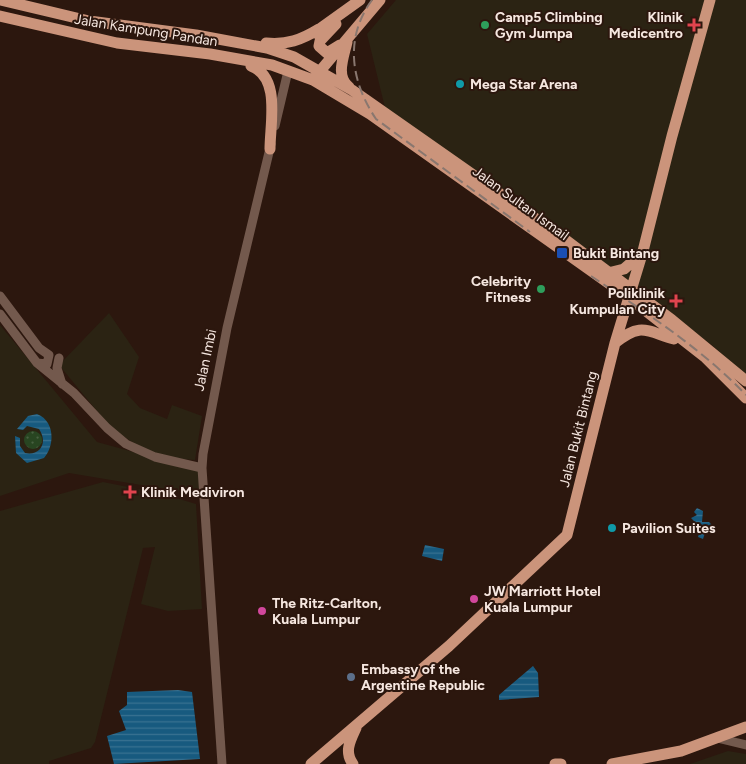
<svg xmlns="http://www.w3.org/2000/svg" width="746" height="764" font-family="Figtree,sans-serif">
	<style>
		.commercial { fill: #2b2313 }
		.grass { fill: url(#grass-dots) }
		.water { fill: url(#water-rules) }
		.lines { fill: none; stroke-linecap: round; stroke-linejoin: round }
		.minor { stroke: #73594d; stroke-width: 9 }
		.major { stroke: #cb947b; stroke-width: 11 }
		.rail { stroke: #89776f; stroke-width: 2; stroke-dasharray: 10 5; stroke-linecap: butt }
		.leisure-dot { fill: #2e9e5b; stroke: #2c170e; stroke-width: 2 }
		.health-dot { fill: #e0444e; stroke: #2c170e; stroke-width: 2 }
		.culture-dot { fill: #0f9aa8; stroke: #2c170e; stroke-width: 2 }
		.transit-dot { fill: #1a4fb4; stroke: #2c170e; stroke-width: 2 }
		.hotel-dot { fill: #d1479c; stroke: #2c170e; stroke-width: 2 }
		.service-dot { fill: #5c6f8a; stroke: #2c170e; stroke-width: 2 }
		.labels { text-anchor: middle; stroke-width: 4; stroke-linejoin: round; paint-order: stroke }
		.poi-label { font-size: 14px; font-weight: bold; fill: #f6e7e0; stroke: #2c170e; text-anchor: start }
		.street-label { font-size: 14px; fill: #f6e7e0; stroke: #2c170e }
	</style>
	<defs>
		<pattern id="grass-dots" width="8" height="8" patternUnits="userSpaceOnUse" patternTransform="scale(1.25)"><rect width="8" height="8" fill="#284521"/><path d="M2 2h.1M6 6h.1" fill="none" stroke="#486041" stroke-width="1.8" stroke-linecap="round"/></pattern>
		<pattern id="water-rules" width="6" height="5" patternUnits="userSpaceOnUse" patternTransform="scale(1.25)"><rect width="6" height="5" fill="#175a7f"/><path d="M0 2.5h6" fill="none" stroke="#397291"/></pattern>
	</defs>
	<rect width="100%" height="100%" fill="#2c170e"/>
	<path class="commercial" d="M 396,0 L 746,0 L 746,377 L 712,345 L 388,120 L 367,34 Z
		M 109,313 L 139,357 L 127,394 L 140,408 L 167,419 L 172,405 L 202,416 L 195,460 L 167,458 L 141,448 L 111,428 L 59,365 Z
		M 0,325 L 97,442 L 199,470 L 201,495 L 69,473 L 0,496 Z
		M 103,482 L 163,494 L 196,504 L 202,609 L 168,611 L 141,604 L 155,547 L 143,548 L 95,742 L 91,748 L 49,761 L 49,764 L 0,764 L 0,511 Z
		M 728,751 L 746,754 L 746,764 L 690,764 Z"/>
	<path class="grass" d="M24 440a9 9 0 1 1 18 0a9 9 0 1 1-18 0Z"/>
	<path class="water" d="M 37,414 C 55,421 55,445 44,458 L 27,463 L 16,453 L 15,436 L 20,438 L 20,446 L 25,453 C 41,456 48,442 39,429 L 27,426 L 23,430 L 17,429 L 28,416 Z
		M 697,508 L 703,511 L 702,522 L 709,522 L 712,525 L 711,529 L 706,530 L 703,539 L 698,537 L 700,531 L 699,529 L 693,532 L 691,530 L 696,523 L 691,518 L 697,515 L 694,512 Z
		M 425,545 L 444,549 L 442,561 L 422,556 Z
		M 533,666 L 538,673 L 539,697 L 499,700 L 499,695 Z
		M 178,690 L 192,692 L 200,759 L 114,764 L 107,736 L 126,730 L 119,711 L 127,705 L 127,692 Z"/>
	<g class="lines">
		<path class="minor" d="M 275,126 L 288,71
			M 0,296 L 39,348 L 49,355 L 47,364 L 37,363
			M 0,314 L 37,363 L 74,393 L 107,428 L 126,444 L 155,457 L 202,468
			M 59,358 L 57,368 L 62,384
			M 717,738 L 746,745
			M 222,764 L 202,468 L 203,454 L 227,328 L 271,144"/>
		<path class="major" d="M 1,0 L 89,21 L 196,35 L 267,48 L 294,57 L 352,90 L 559,235 L 672,320 L 746,381
			M 0,16 L 117,43 L 210,54 L 272,65 L 313,80 L 370,114 L 628,297 L 706,358 L 746,398
			M 336,24 L 320,41 L 319,46 L 327,53 L 340,45
			M 314,33 L 360,0
			M 347,42 C 344,56 335,77 349,87
			M 266,43 C 287,45 301,40 319,29
			M 251,66 C 281,77 270,123 270,149
			M 315,77 L 380,0
			M 608,273 L 624,269 L 640,255
			M 615,343 C 641,322 646,331 674,339
			M 311,764 L 449,646 L 567,535 L 615,343 L 643,251 L 672,136 L 710,0
			M 353,764 C 344,752 350,741 356,728
			M 555,764 L 561,764
			M 612,764 L 681,751 L 746,727"/>
		<path class="rail" d="M 372,0 C 344,38 351,82 376,119 L 530,232
			M 591,276 C 645,312 701,348 746,395"/>
	</g>
	<g class="leisure-dot">
		<circle cx="485" cy="25" r="5"/>
		<circle cx="541" cy="289" r="5"/>
	</g>
	<g class="health-dot">
		<path d="M691.5 17.5h5v5h5v5h-5v5h-5v-5h-5v-5h5z"/>
		<path d="M673.5 293.5h5v5h5v5h-5v5h-5v-5h-5v-5h5z"/>
		<path d="M127.5 484.5h5v5h5v5h-5v5h-5v-5h-5v-5h5z"/>
	</g>
	<g class="culture-dot">
		<circle cx="460" cy="84" r="5"/>
		<circle cx="612" cy="528" r="5"/>
	</g>
	<rect class="transit-dot" x="556" y="247" width="12" height="12" rx="2.5"/>
	<g class="hotel-dot">
		<circle cx="474" cy="599" r="5"/>
		<circle cx="262" cy="611" r="5"/>
	</g>
	<circle class="service-dot" cx="351" cy="677" r="5"/>
	<g class="labels">
		<g class="poi-label">
			<text x="495" y="22">Camp5 Climbing<tspan x="495" dy="16">Gym Jumpa</tspan></text>
			<text x="683" y="22" text-anchor="end">Klinik<tspan x="683" dy="16">Medicentro</tspan></text>
			<text x="470" y="89">Mega Star Arena</text>
			<text x="573" y="258">Bukit Bintang</text>
			<text x="531" y="286" text-anchor="end">Celebrity<tspan x="531" dy="16">Fitness</tspan></text>
			<text x="665" y="298" text-anchor="end">Poliklinik<tspan x="665" dy="16">Kumpulan City</tspan></text>
			<text x="141" y="497">Klinik Mediviron</text>
			<text x="622" y="533">Pavilion Suites</text>
			<text x="484" y="596">JW Marriott Hotel<tspan x="484" dy="16">Kuala Lumpur</tspan></text>
			<text x="272" y="608">The Ritz-Carlton,<tspan x="272" dy="16">Kuala Lumpur</tspan></text>
			<text x="361" y="674">Embassy of the<tspan x="361" dy="16">Argentine Republic</tspan></text>
		</g>
		<g class="street-label">
			<text transform="translate(146 30) rotate(9)" y="5">Jalan Kampung Pandan</text>
			<text transform="translate(521 203) rotate(36)" y="5">Jalan Sultan Ismail</text>
			<text transform="translate(205 360) rotate(-78)" y="5">Jalan Imbi</text>
			<text transform="translate(578 429) rotate(-76)" y="5">Jalan Bukit Bintang</text>
		</g>
	</g>
</svg>
